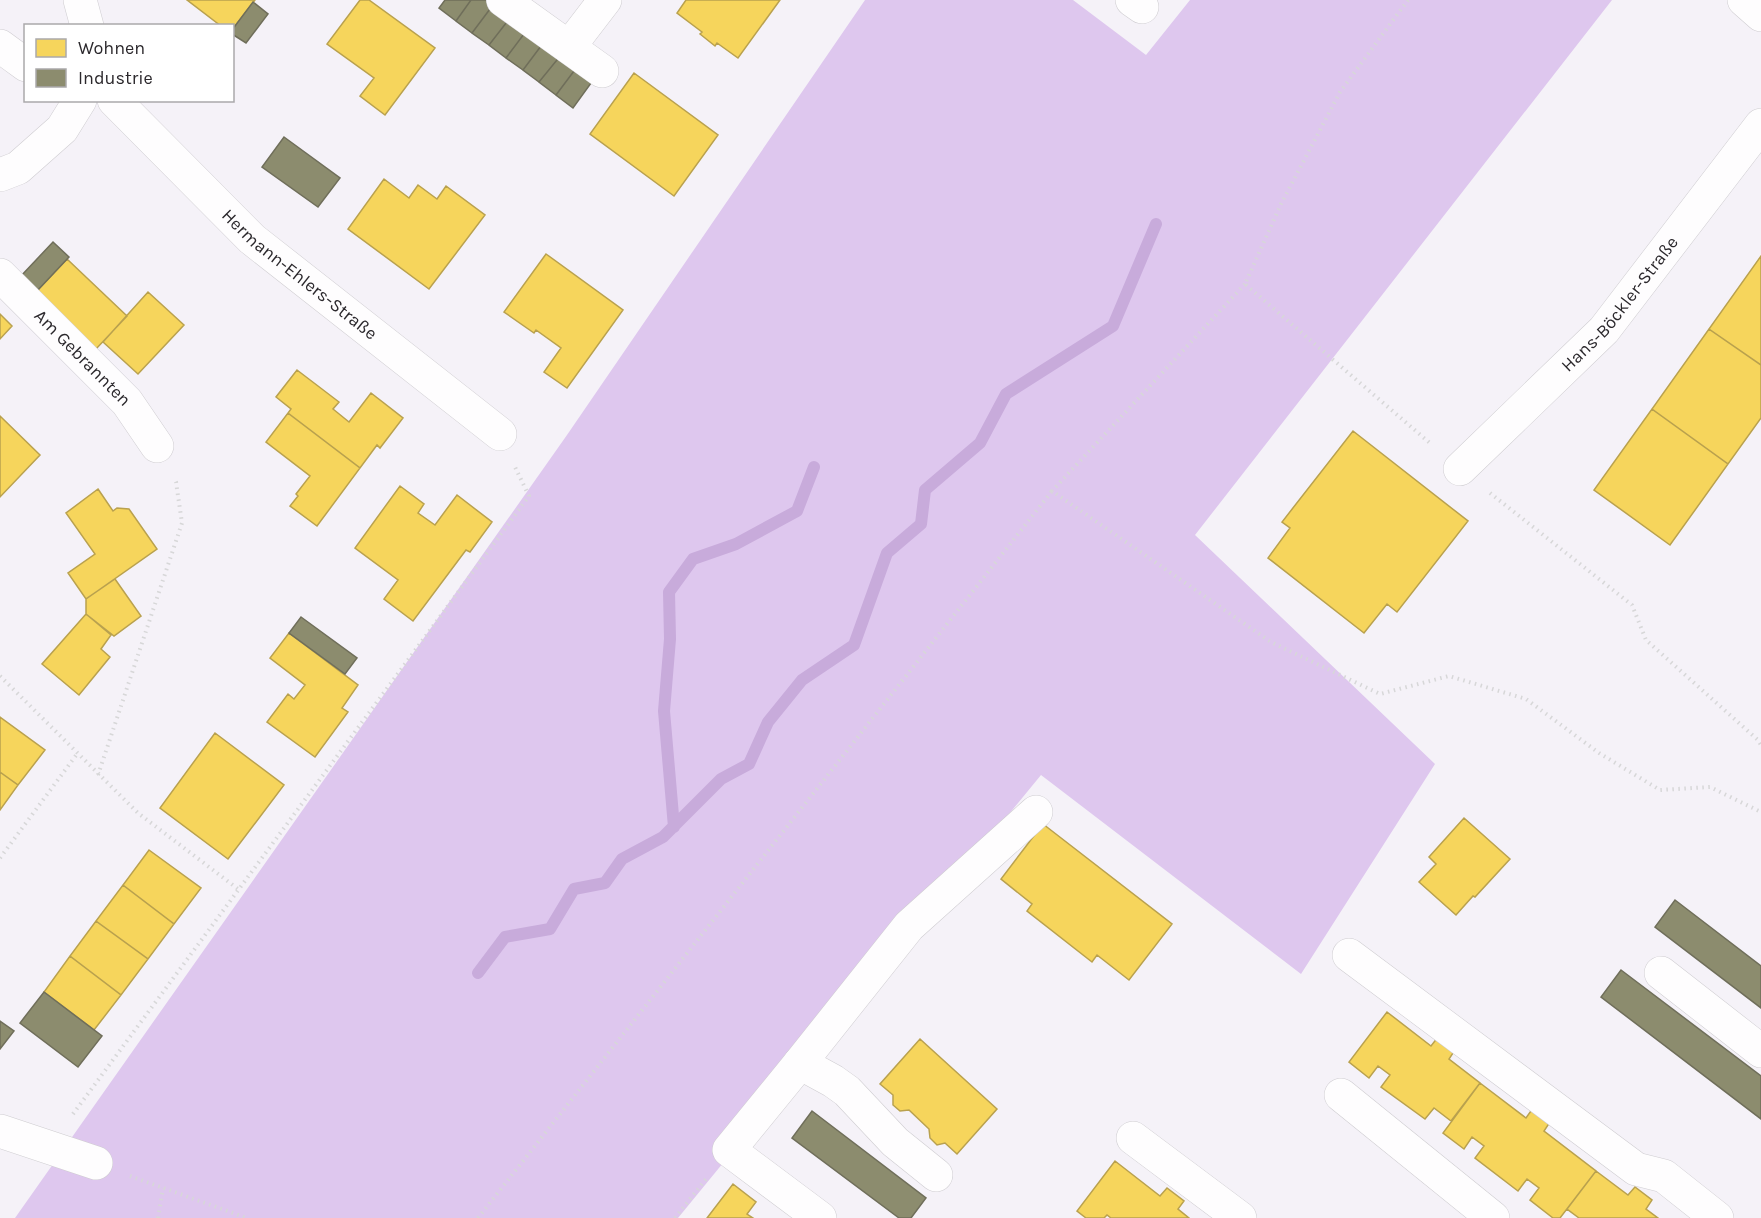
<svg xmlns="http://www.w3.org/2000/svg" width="1761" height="1218" font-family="Karla,sans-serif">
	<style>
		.forest { fill: #dec7ee }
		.homes { fill: #f6d55c; stroke: #b9a14e; stroke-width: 1.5 }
		.industry { fill: #8c8c6e; stroke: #6f6e5a; stroke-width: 1.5 }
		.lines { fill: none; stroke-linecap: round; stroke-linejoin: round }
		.stream { stroke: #c8abdb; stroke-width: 12 }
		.minor-casing { stroke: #cfcdd1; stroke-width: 34 }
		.path { stroke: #d7d7d8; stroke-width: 4; stroke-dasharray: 1.5 4.5; stroke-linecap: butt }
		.minor { stroke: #fefdfe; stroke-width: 33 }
		.labels { text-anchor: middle; stroke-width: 6; stroke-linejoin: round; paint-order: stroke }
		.street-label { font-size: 18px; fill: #2b282c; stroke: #fff }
	</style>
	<rect width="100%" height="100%" fill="#f5f2f8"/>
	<path class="forest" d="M 865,0 L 1073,0 L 1146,55 L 1190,0 L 1612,0 L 1195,535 L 1435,764 L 1301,974 L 1041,775 L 678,1218 L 15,1218 L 567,435 Z"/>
	<path class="homes" d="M 187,0 L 255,0 L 232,30 L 232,26 L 221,26 Z
		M 360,0 L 369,0 L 435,48 L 385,115 L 360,96 L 374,78 L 327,44 Z
		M 686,0 L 780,0 L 738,58 L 717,43 L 715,46 L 700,34 L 702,32 L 677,13 Z
		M 634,73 L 718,135 L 674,196 L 590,134 Z
		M 384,179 L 409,198 L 418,185 L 437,199 L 446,186 L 485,215 L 429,289 L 348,229 Z
		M 546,254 L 623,310 L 567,388 L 544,372 L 561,348 L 536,330 L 534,333 L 504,312 Z
		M 1761,256 L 1761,365 L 1709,329 Z
		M 67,259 L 127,316 L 96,349 L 36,292 Z
		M 148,292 L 184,325 L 138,374 L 103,342 Z
		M 0,314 L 12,326 L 0,339 Z
		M 1709,329 L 1761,365 L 1761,418 L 1728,464 L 1652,409 Z
		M 297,370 L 339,402 L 333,409 L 349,422 L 371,393 L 403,418 L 380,448 L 377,445 L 360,468 L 288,413 L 291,409 L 276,397 Z
		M 1652,409 L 1728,464 L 1670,545 L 1594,490 Z
		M 288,413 L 360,468 L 317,526 L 290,506 L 298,496 L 296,494 L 310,476 L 266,442 Z
		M 0,416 L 40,455 L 0,497 Z
		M 1353,431 L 1468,521 L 1397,612 L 1387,604 L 1364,633 L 1268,558 L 1290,528 L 1282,522 Z
		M 400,486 L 424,504 L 418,513 L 435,525 L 457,495 L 492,522 L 470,552 L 466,550 L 413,621 L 384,599 L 398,580 L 355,548 Z
		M 98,489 L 113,511 L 117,508 L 129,509 L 157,549 L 86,599 L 68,573 L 95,554 L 66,513 Z
		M 115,579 L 141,616 L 114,636 L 86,614 L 86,599 Z
		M 86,614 L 111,635 L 101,649 L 110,657 L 79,695 L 42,664 Z
		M 289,633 L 358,685 L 342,708 L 348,712 L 315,757 L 267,722 L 288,694 L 294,699 L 305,685 L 270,658 Z
		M 0,717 L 45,750 L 18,785 L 0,772 Z
		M 215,733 L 284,785 L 228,859 L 160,808 Z
		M 0,772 L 18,785 L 0,810 Z
		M 1464,818 L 1510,859 L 1475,897 L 1473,896 L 1456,915 L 1419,882 L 1436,864 L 1429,857 Z
		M 1043,824 L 1172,924 L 1129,980 L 1097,955 L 1092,962 L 1027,911 L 1032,904 L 1001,879 Z
		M 149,850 L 201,888 L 174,924 L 123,885 Z
		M 123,885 L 174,924 L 148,959 L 96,921 Z
		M 96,921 L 148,959 L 121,995 L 70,956 Z
		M 70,956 L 121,995 L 94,1030 L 44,992 Z
		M 1387,1012 L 1431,1046 L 1438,1037 L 1455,1050 L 1449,1059 L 1480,1083 L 1451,1121 L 1434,1108 L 1425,1119 L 1381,1087 L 1390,1075 L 1378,1066 L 1369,1078 L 1349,1062 Z
		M 920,1039 L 997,1109 L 957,1154 L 945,1143 L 937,1145 L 930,1138 L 929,1129 L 909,1110 L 900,1111 L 893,1105 L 893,1095 L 880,1084 Z
		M 1480,1083 L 1526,1118 L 1533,1108 L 1550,1122 L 1544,1131 L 1596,1171 L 1560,1218 L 1553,1218 L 1530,1200 L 1539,1188 L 1527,1179 L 1518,1191 L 1475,1158 L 1484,1146 L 1472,1137 L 1464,1149 L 1443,1133 Z
		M 1115,1161 L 1160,1196 L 1167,1188 L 1184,1201 L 1178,1209 L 1189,1218 L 1111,1218 L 1107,1215 L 1104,1218 L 1086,1218 L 1077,1211 Z
		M 1596,1171 L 1628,1195 L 1635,1187 L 1652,1200 L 1646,1209 L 1658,1218 L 1579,1218 L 1567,1209 Z
		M 733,1184 L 756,1202 L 747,1214 L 753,1218 L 707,1218 Z"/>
	<path class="industry" d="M 445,0 L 471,0 L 456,21 L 439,8 Z
		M 471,0 L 486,0 L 493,5 L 472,33 L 456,21 Z
		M 253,2 L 268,14 L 246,43 L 232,34 L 232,30 Z
		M 493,5 L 510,18 L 489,45 L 472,33 Z
		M 510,18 L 527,30 L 506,58 L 489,45 Z
		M 527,30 L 544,42 L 523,70 L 506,58 Z
		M 544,42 L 561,55 L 539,82 L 523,70 Z
		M 561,55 L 577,67 L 556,95 L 539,82 Z
		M 577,67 L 594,79 L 573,108 L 556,95 Z
		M 284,137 L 340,178 L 318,207 L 262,167 Z
		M 53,242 L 69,257 L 37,291 L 21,276 Z
		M 301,617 L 357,658 L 345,674 L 289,633 Z
		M 1675,900 L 1761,966 L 1761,1008 L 1655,927 Z
		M 1621,970 L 1761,1076 L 1761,1119 L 1601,997 Z
		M 44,992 L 102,1036 L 78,1067 L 20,1023 Z
		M 0,1021 L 14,1031 L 0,1049 Z
		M 812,1111 L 926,1198 L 911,1218 L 899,1218 L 792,1138 Z"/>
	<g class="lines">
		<path class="stream" d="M 674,827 L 664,711 L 670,639 L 669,592 L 693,559 L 736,544 L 797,511 L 814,467
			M 478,973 L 505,937 L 550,929 L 574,889 L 605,883 L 622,859 L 663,837 L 721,779 L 749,764 L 768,722 L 802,680 L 854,645 L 887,553 L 921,524 L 925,490 L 980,443 L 1006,394 L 1113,326 L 1156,224"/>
		<defs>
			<g id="minor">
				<path d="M 80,0 L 87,26"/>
				<path d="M 503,0 L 602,71"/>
				<path d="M 1132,0 L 1142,7"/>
				<path d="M 1744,0 L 1761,15"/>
				<path d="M 0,46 L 26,65"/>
				<path d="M 569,47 L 605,0"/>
				<path id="s1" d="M 114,100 L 252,239 L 500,434"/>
				<path d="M 0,175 L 18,168 L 62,129 L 80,100"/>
				<path id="s2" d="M 0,275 L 127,402 L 157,446"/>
				<path id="s3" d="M 1460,469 L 1604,330 L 1761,125"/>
				<path d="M 1349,955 L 1636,1169 L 1664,1176 L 1717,1218"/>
				<path d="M 1661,973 L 1761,1051"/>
				<path d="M 800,1063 L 833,1081 L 847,1091 L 895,1142 L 936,1175"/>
				<path d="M 1341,1095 L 1493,1218"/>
				<path d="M 0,1131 L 96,1163"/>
				<path d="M 1133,1138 L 1240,1218"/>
				<path d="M 820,1218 L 729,1150 L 800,1063 L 909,926 L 1036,812"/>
			</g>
		</defs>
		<use href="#minor" class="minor-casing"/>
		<path class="path" d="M 1408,0 L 1340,92 L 1281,204 L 1245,284 L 1431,444
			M 1245,284 L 1052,491 L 1271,642 L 1380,694 L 1449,676 L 1526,699 L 1599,753 L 1660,790 L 1710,787 L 1761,812
			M 1490,493 L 1632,605 L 1646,640 L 1758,740 L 1761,745
			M 0,676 L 138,813 L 238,889
			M 98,775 L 182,523 L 176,482 L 174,478
			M 0,858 L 77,754
			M 73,1114 L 529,496 L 515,467
			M 130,1176 L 247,1218
			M 158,1218 L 163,1188
			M 478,1218 L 1052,491
			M 675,1218 L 706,1179"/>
		<use href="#minor" class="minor"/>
	</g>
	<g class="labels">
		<g class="street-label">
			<text dy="6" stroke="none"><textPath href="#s1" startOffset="255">Hermann-Ehlers-Straße</textPath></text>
			<text dy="6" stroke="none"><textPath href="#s3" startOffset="230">Hans-Böckler-Straße</textPath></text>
			<text dy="6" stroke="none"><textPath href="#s2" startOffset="117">Am Gebrannten</textPath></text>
		</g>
	</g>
	<rect x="24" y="24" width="210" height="78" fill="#ffffff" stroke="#aaa9ab" stroke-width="1.5"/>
	<rect x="36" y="39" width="30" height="18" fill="#f6d55c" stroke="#aaa9ab" stroke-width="1.5"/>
	<text x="78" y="54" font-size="18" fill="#2b282c">Wohnen</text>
	<rect x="36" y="69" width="30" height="18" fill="#8c8c6e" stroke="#aaa9ab" stroke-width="1.5"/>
	<text x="78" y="84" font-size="18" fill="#2b282c">Industrie</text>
</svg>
